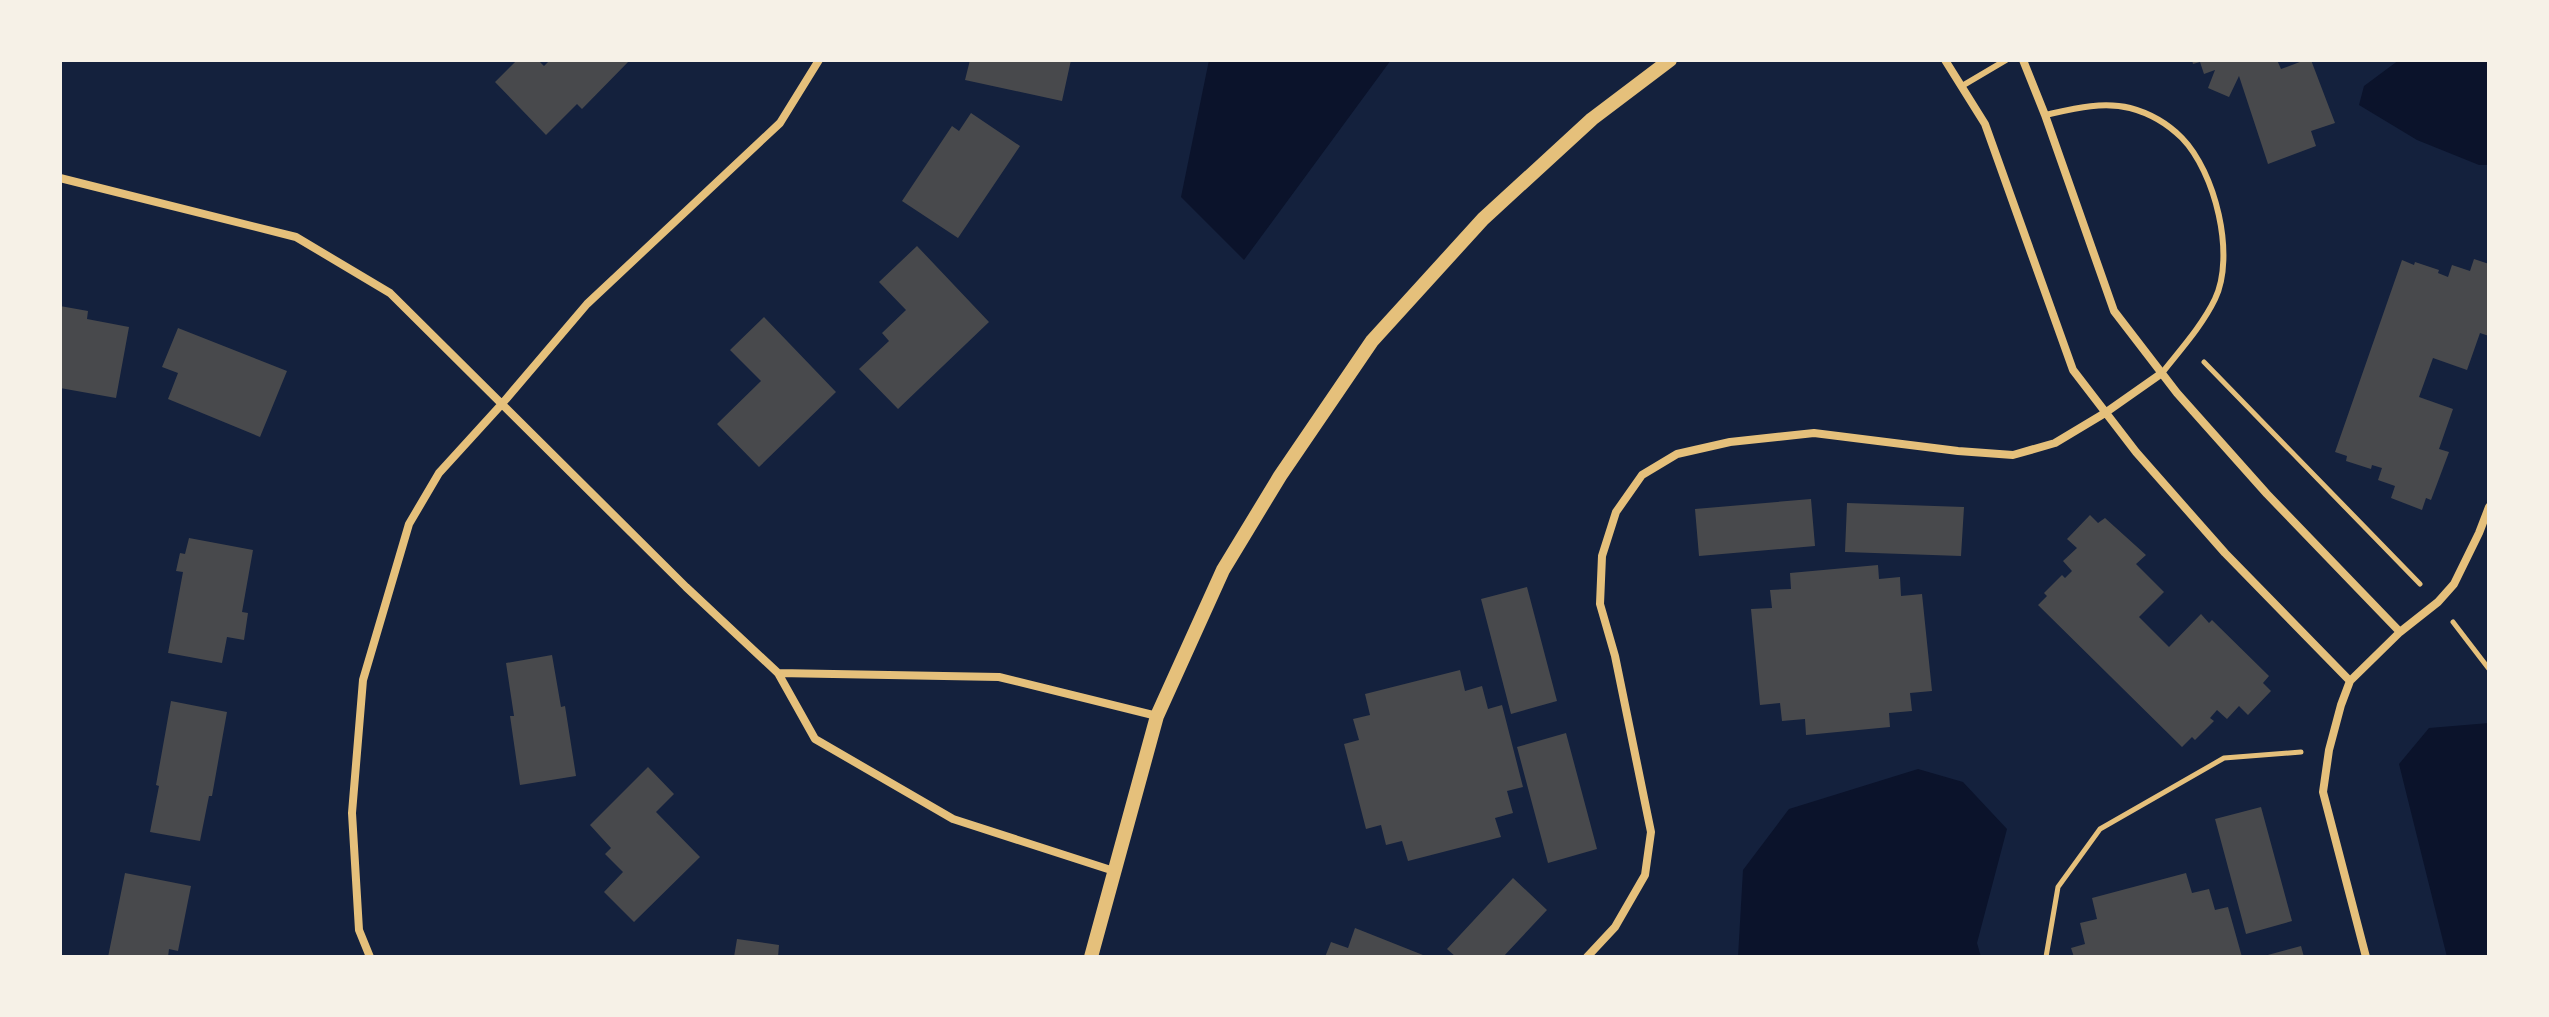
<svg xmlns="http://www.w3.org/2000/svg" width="2549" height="1017" font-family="'Public Sans',sans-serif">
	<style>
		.water { fill: #0b132b }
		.building { fill: #48494c }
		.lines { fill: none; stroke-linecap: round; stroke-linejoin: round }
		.path { stroke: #e5c07b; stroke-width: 5 }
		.service { stroke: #e5c07b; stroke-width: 6 }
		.minor { stroke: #e5c07b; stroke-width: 8 }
		.tertiary { stroke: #e5c07b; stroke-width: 14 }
	</style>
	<rect width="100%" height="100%" fill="#14213d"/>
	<path class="water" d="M 1209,60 L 1391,60 L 1244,260 L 1181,197 Z
		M 2399,60 L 2489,61 L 2489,165 L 2479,165 L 2417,140 L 2359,105 L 2364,86 Z
		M 2489,723 L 2489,957 L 2447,957 L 2399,764 L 2429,728 Z
		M 1918,769 L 1963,782 L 2007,829 L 1977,943 L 1981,957 L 1738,957 L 1743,870 L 1789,809 Z"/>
	<path class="building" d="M 517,60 L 538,60 L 544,66 L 550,60 L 630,60 L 582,109 L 577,104 L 546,135 L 495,82 Z
		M 970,60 L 1071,60 L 1062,101 L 965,80 Z
		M 2192,60 L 2277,60 L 2281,69 L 2305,60 L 2311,60 L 2335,123 L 2311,131 L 2316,146 L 2268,164 L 2239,76 L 2229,97 L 2208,88 L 2215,70 L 2204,74 L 2200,62 L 2193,64 Z
		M 971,113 L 1020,146 L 958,238 L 902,201 L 952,126 L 959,131 Z
		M 917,246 L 989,322 L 898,409 L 859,369 L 889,341 L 882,333 L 906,310 L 879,282 Z
		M 2474,259 L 2489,264 L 2489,336 L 2480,333 L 2467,370 L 2433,358 L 2419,397 L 2453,409 L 2439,449 L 2449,452 L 2431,500 L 2426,498 L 2422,510 L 2391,498 L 2395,486 L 2378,480 L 2382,468 L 2372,465 L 2371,469 L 2346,461 L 2347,456 L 2335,452 L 2402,260 L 2414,265 L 2415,262 L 2439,270 L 2438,273 L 2448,277 L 2452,265 L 2470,271 Z
		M 60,306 L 88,311 L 87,319 L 129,327 L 116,398 L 60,388 Z
		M 764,317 L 836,392 L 759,467 L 717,424 L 761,381 L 730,350 Z
		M 178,328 L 287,371 L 260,437 L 168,399 L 178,373 L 162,367 Z
		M 1811,499 L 1815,546 L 1699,556 L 1695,509 Z
		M 1847,503 L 1964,507 L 1961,556 L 1845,552 Z
		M 2090,515 L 2098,523 L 2105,518 L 2146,555 L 2136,564 L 2164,592 L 2139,617 L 2169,647 L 2201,614 L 2209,623 L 2212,620 L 2269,676 L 2263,683 L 2271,691 L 2248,715 L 2239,706 L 2227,719 L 2217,710 L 2210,718 L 2214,721 L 2195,740 L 2192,737 L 2182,747 L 2038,605 L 2047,596 L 2044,593 L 2062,575 L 2065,578 L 2072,571 L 2063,561 L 2077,548 L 2067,539 Z
		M 189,538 L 253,550 L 242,612 L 248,613 L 244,640 L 227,637 L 222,663 L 168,653 L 183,572 L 176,571 L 180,553 L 185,554 Z
		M 1878,565 L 1879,579 L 1900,577 L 1901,596 L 1922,594 L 1932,691 L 1910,693 L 1912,711 L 1889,713 L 1890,727 L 1806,735 L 1805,719 L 1782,721 L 1780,703 L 1760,705 L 1751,609 L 1772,608 L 1770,590 L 1791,589 L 1790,573 Z
		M 1527,587 L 1557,701 L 1511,714 L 1481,599 Z
		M 552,655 L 561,707 L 565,706 L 576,776 L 520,785 L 510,716 L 514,716 L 506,663 Z
		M 1460,670 L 1465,691 L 1482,686 L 1488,709 L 1502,705 L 1523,787 L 1507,791 L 1513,813 L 1495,818 L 1501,837 L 1408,861 L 1402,841 L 1386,845 L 1381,825 L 1366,829 L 1344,744 L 1359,740 L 1353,719 L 1370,715 L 1365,694 Z
		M 171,701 L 227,712 L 212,796 L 209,796 L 200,841 L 150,832 L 159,786 L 156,785 Z
		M 1566,733 L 1597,849 L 1548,863 L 1517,747 Z
		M 648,767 L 674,794 L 656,812 L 700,857 L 634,922 L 604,892 L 623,872 L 605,854 L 611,848 L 590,825 Z
		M 2261,807 L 2292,921 L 2246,934 L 2215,819 Z
		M 125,873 L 191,886 L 178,951 L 169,949 L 168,957 L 108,957 Z
		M 2186,873 L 2192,893 L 2209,889 L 2215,910 L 2228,907 L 2242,957 L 2074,957 L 2071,948 L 2085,944 L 2080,923 L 2097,919 L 2092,898 Z
		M 1513,878 L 1547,910 L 1503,957 L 1456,957 L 1447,949 Z
		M 1355,928 L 1428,957 L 1325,957 L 1331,942 L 1348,948 Z
		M 737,939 L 779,945 L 778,957 L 734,957 Z
		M 2301,946 L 2304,957 L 2264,957 L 2264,956 Z"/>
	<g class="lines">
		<path class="path" d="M 2204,362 L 2420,584
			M 2453,622 L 2489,669
			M 2046,957 L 2058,887 L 2100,829 L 2224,758 L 2301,752"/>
		<path class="service" d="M 1962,86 L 2006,60
			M 2045,115 C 2072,109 2102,101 2130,108 C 2149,113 2168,124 2182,138 C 2215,172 2236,255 2215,299 C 2202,326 2180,350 2162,373"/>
		<path class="minor" d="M 1945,60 L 1985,124 L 2073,370 L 2136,452 L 2225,553 L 2350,681
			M 2023,60 L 2045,115 L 2114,311 L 2177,393 L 2267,494 L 2400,632
			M 60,178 L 296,237 L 390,293 L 686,587 L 778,673 L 815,739 L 953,819 L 1114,871
			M 778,673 L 999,677 L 1157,716
			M 370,957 L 359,930 L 352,813 L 363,680 L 409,524 L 439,473 L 501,405 L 587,304 L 780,123 L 819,60
			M 1587,957 L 1615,927 L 1645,875 L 1651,832 L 1615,656 L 1600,604 L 1602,556 L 1616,512 L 1642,475 L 1677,454 L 1730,442 L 1814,433 L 1958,451 L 2013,455 L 2055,443 L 2105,413 L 2162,373
			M 2366,957 L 2323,792 L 2329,750 L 2341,705 L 2350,681 L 2400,632 L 2438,602 L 2454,584 L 2479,533 L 2489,507"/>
		<path class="tertiary" d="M 1091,957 L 1157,716 L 1223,570 L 1280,476 L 1372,341 L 1483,219 L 1592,119 L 1670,60"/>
	</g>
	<rect width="2549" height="1017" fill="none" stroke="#f6f1e7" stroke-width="124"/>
</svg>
